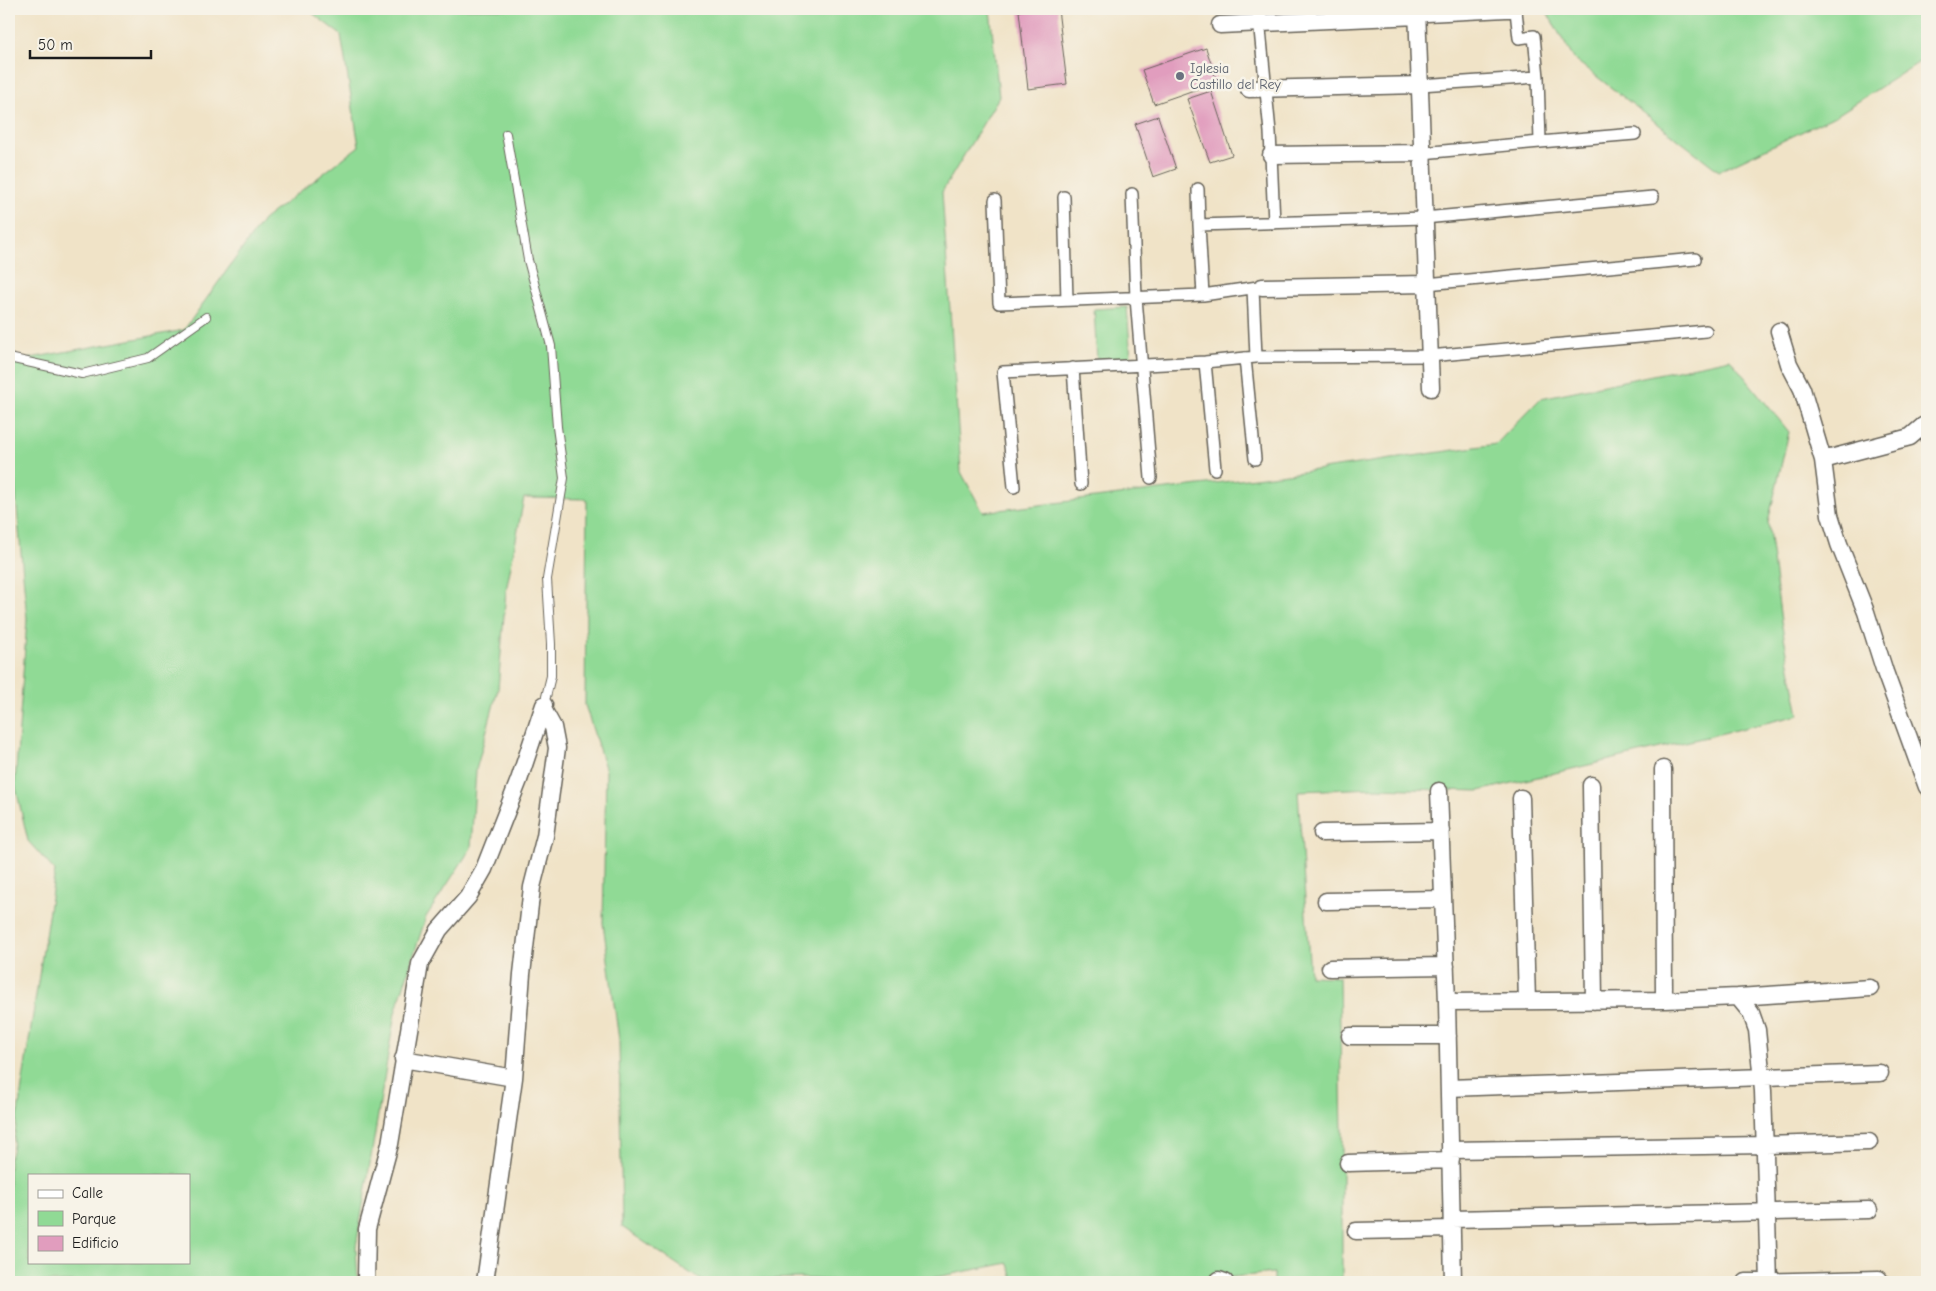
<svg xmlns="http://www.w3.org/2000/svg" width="1936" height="1291" font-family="'Comic Neue',sans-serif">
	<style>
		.green { fill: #90da95; stroke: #567b58; fill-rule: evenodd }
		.building { fill: #e19dbe }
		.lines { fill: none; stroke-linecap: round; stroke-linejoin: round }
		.service-casing { stroke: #666258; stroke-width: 10 }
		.pedestrian-casing { stroke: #666258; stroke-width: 14 }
		.minor-casing { stroke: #666258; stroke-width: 19 }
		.service { stroke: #fff; stroke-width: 8 }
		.pedestrian { stroke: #fff; stroke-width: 11 }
		.minor { stroke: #fff; stroke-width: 16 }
		.worship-dot { fill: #6b7280; stroke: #f7f3e8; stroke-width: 2 }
		.labels { text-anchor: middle; stroke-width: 5; stroke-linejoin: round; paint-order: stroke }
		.worship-label { font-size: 14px; fill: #5b616d; stroke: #f7f3e8; text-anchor: start }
	</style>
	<rect width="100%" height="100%" fill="#f7f3e8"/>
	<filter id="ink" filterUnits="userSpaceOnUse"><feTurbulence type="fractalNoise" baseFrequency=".02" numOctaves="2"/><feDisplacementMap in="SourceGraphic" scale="10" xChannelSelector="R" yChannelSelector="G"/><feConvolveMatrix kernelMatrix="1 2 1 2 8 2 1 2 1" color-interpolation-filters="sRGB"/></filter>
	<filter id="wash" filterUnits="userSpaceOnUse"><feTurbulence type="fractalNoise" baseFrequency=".0096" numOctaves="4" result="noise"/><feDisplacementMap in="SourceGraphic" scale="20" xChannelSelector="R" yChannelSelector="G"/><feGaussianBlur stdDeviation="1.12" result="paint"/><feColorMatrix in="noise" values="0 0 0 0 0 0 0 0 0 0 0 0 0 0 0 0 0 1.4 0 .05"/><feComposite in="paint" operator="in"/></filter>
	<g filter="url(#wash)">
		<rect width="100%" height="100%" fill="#f0e3c7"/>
		<path class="green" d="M 307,9 L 990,9 L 999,97 L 942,192 L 961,472 L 983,512 L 1295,473 L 1496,444 L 1541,398 L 1730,359 L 1789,432 L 1768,522 L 1781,621 L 1799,715 L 1479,791 L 1376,788 L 1298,791 L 1310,976 L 1339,977 L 1342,1135 L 1342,1282 L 1274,1282 L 1274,1273 L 1181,1282 L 1014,1282 L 1008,1263 L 911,1282 L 859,1282 L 799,1278 L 702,1281 L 622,1227 L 619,1040 L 603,923 L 606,771 L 585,705 L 587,499 L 524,498 L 506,591 L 498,689 L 476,770 L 471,848 L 426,917 L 395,1013 L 356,1247 L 358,1282 L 9,1282 L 9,1159 L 12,1152 L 55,871 L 28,841 L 15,784 L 27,619 L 9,419 L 9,362 L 184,330 L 263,220 L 359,146 L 341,35 ZM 29,1175 L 189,1175 L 189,1262 L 29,1262 Z
			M 1545,9 L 1927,9 L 1927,60 L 1921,61 L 1837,115 L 1719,171 L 1574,59 Z
			M 1127,307 L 1131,359 L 1097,361 L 1094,309 Z"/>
		<g id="blocks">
			<path class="building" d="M 1035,9 L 1058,9 L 1067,84 L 1028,89 L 1019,11 Z
				M 1206,48 L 1217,82 L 1154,104 L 1142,70 Z
				M 1211,91 L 1232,155 L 1210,162 L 1187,99 Z
				M 1158,116 L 1176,169 L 1153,177 L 1135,124 Z"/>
		</g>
	</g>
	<g filter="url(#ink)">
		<use href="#blocks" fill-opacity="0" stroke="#666258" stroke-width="1"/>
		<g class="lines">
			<defs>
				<path id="service" d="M 506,134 L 528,260 L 551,346 L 557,427 L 564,478 L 547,579 L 551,644 L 551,676 L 544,705
					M 9,358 L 82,374 L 148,358 L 206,317"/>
				<path id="pedestrian" d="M 1258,9 L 1270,132 L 1274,223
					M 1417,16 L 1516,11 L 1519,38 L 1534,36 L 1538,77
					M 1420,85 L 1538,77 L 1540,142 L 1635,134
					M 1422,153 L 1540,142
					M 1198,189 L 1199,225
					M 1132,194 L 1136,298 L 1151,478
					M 1064,197 L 1067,300
					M 995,200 L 999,303 L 1203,295 L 1199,225 L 1424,218 L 1653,197
					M 1426,284 L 1695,259
					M 1253,288 L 1256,357
					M 1203,295 L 1258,287
					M 1245,358 L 1255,459
					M 1205,362 L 1215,469
					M 1073,368 L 1081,484
					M 1014,487 L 1003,372 L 1205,362 L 1256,357 L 1429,356 L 1706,331"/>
				<path id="minor" d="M 1417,9 L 1431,388
					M 1220,25 L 1417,16
					M 1249,89 L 1420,85
					M 1271,155 L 1422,153
					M 1262,287 L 1426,284
					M 1779,331 L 1789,364 L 1802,389 L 1823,460
					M 1927,424 L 1923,426 L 1910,437 L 1823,460 L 1830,515 L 1839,544 L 1866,612 L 1885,672 L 1927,787
					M 1663,769 L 1664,1000
					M 1591,785 L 1594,1001
					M 1439,791 L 1447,1002 L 1453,1282
					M 1521,798 L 1527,1001
					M 1322,833 L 1441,831
					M 1326,901 L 1443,899
					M 1330,968 L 1446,966
					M 1738,997 L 1870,988
					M 1447,1002 L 1664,1000 L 1738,997 L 1751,1013 L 1757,1030 L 1763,1091 L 1769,1282
					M 1350,1036 L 1448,1036
					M 403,1059 L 514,1078
					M 1449,1088 L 1880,1073
					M 1450,1150 L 1765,1145 L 1869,1142
					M 1348,1163 L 1451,1160
					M 1452,1219 L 1869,1210
					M 1356,1231 L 1452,1229
					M 1219,1280 L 1225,1282
					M 366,1282 L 367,1229 L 390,1144 L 420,964 L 439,930 L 468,897 L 484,869 L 519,780 L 544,705
					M 485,1282 L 514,1078 L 522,974 L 532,887 L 545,836 L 557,748 L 553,727 L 543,709
					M 1746,1282 L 1879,1279"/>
			</defs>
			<use href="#service" class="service-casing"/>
			<use href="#pedestrian" class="pedestrian-casing"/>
			<use href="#minor" class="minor-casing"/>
			<use href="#service" class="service"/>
			<use href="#pedestrian" class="pedestrian"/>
			<use href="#minor" class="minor"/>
		</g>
	</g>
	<circle class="worship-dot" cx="1180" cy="76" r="5"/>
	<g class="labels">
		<g class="worship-label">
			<text x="1190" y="73">Iglesia<tspan x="1190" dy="16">Castillo del Rey</tspan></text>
		</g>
	</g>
	<rect width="1936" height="1291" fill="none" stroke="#f7f3e8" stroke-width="30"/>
	<rect x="28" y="1174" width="162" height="90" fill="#f7f3e8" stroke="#9f9d96"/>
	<rect x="38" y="1190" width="25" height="8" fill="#ffffff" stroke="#9f9d96"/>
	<text x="72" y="1198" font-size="15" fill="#1c1c1c">Calle</text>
	<rect x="38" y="1211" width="25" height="15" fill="#90da95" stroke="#9f9d96"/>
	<text x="72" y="1224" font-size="15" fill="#1c1c1c">Parque</text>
	<rect x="38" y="1236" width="25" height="15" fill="#e19dbe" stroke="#9f9d96"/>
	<text x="72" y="1248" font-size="15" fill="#1c1c1c">Edificio</text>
	<path d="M30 50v8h121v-8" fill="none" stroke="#1c1c1c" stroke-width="2.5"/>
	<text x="38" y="50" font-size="15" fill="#1c1c1c" stroke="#f7f3e8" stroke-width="4" paint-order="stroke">50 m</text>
</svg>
